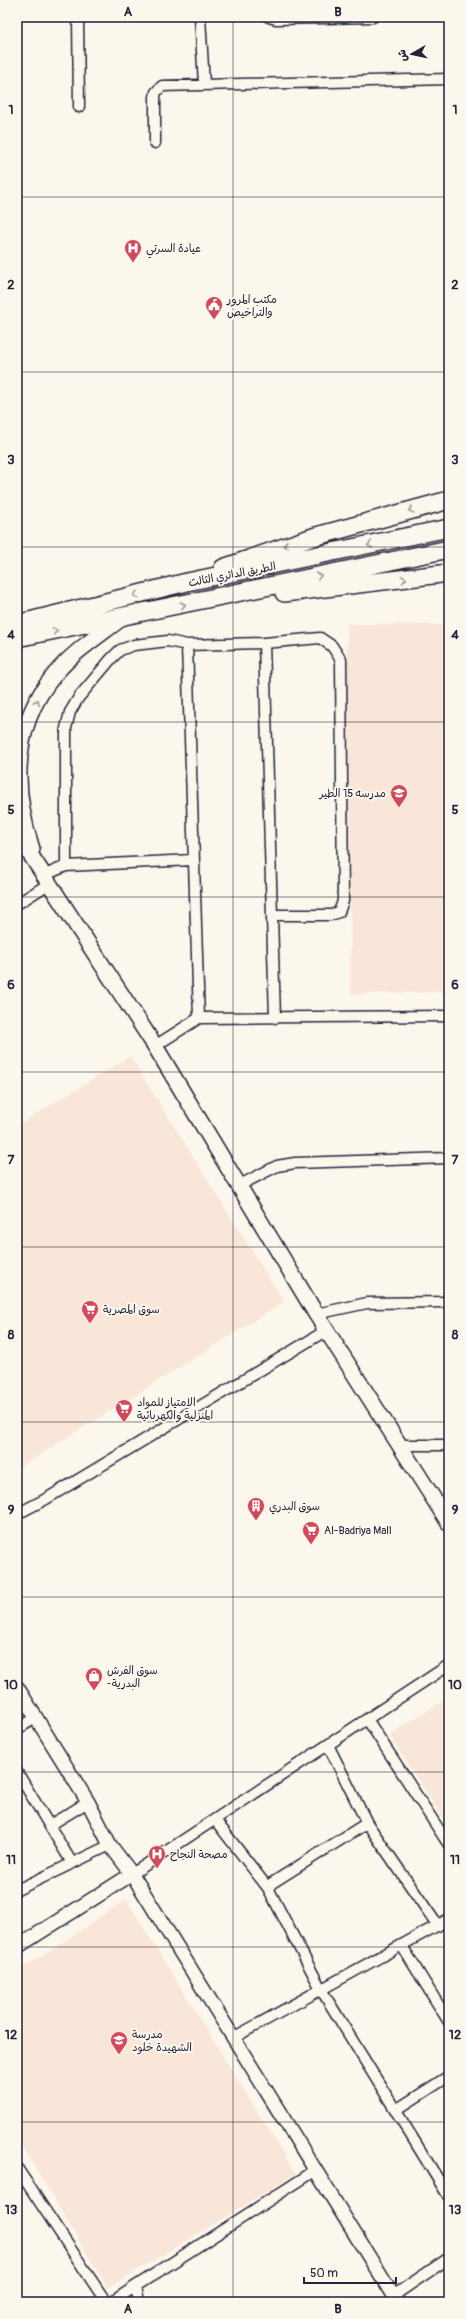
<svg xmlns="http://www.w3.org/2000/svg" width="466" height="2319" font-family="Pangolin,'Playpen Sans Arabic',sans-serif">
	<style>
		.built { fill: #f9e6d8 }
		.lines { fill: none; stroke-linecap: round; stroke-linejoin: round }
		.minor-casing { stroke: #22223b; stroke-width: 13 }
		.tertiary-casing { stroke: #22223b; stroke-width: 16 }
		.secondary-casing { stroke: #22223b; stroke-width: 18 }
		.trunk-casing { stroke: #22223b; stroke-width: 20 }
		.minor { stroke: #fbf7ec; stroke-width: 10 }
		.tertiary { stroke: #fbf7ec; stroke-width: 13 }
		.secondary { stroke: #fbf7ec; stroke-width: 15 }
		.trunk { stroke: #fbf7ec; stroke-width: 17 }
		.oneway { stroke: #99979c }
		.grid { fill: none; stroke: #22223b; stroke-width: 1; stroke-opacity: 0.55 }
		.labels { text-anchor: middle; stroke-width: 4; stroke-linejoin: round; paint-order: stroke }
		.poi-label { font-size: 11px; fill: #22223b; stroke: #fbf7ec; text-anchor: start }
		.street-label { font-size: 11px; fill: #22223b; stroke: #fbf7ec }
		.neatline { fill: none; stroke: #22223b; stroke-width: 1.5 }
		.grid-label { font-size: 13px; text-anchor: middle; font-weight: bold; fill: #22223b }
	</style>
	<rect width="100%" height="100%" fill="#fbf7ec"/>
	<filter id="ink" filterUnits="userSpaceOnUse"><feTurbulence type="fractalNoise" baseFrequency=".025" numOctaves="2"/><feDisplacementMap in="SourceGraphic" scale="8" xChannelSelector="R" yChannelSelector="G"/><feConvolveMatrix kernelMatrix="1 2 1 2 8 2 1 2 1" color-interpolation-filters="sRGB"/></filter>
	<g filter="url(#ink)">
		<path class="built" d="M 347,624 L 449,625 L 449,992 L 351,994 Z
			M 130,1056 L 284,1302 L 17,1469 L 17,1126 Z
			M 449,1697 L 449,1827 L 389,1735 Z
			M 126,1899 L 296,2174 L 108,2288 L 17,2138 L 17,1971 L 53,1949 Z"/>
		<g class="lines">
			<defs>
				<path id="minor" d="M 78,17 L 79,107
					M 200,17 L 204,84
					M 269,17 L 276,19 L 373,17
					M 155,143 L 155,97 L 156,92 L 162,86 L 449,79
					M 264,643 L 275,1018
					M 187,645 L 199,1018
					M 66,866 L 66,728 L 70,712 L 79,697 L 111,659 L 120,650 L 134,645 L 168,641 L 187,645 L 264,643 L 320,638 L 332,646 L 341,660 L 343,901 L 339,912 L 331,915 L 272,915
					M 45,875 L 66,866 L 193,860
					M 17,904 L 50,883
					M 155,1046 L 199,1018 L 449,1016
					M 240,1185 L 277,1166 L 295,1163 L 449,1158
					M 316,1314 L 367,1303 L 449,1302
					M 401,1445 L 449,1445
					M 17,1514 L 46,1499 L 327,1330
					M 367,1719 L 449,1845
					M 17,1729 L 36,1718
					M 328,1745 L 367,1823 L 438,1926
					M 17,1772 L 72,1863
					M 215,1820 L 268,1888
					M 367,1823 L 272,1883 L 268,1888 L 322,1991 L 449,2197
					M 50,1825 L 88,1802
					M 132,1874 L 449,1665
					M 17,1890 L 110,1845
					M 402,1946 L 449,2022
					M 233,2038 L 449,1919
					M 396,2110 L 449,2076
					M 17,2168 L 106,2302
					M 393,2296 L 449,2258
					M 112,2302 L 136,2286
					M 139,2302 L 136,2286 L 316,2170"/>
				<path id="tertiary" d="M 17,1687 L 88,1802 L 110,1845 L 132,1874 L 397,2302
					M 17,1947 L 132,1874"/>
				<path id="secondary" d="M 17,834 L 155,1046 L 316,1314 L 449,1523
					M 32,849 C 12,788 12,725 55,674 C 74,651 100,635 123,617"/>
				<path id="trunk" d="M 223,568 L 313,537 L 449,500
					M 284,593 L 449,573
					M 17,624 L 187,582 L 449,528
					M 17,638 L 449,549"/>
			</defs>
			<use href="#minor" class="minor-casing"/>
			<use href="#tertiary" class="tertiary-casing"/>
			<use href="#secondary" class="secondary-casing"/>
			<use href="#trunk" class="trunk-casing"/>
			<use href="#minor" class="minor"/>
			<use href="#tertiary" class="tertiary"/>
			<use href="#secondary" class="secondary"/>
			<use href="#trunk" class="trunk"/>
		</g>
		<defs><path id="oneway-chevron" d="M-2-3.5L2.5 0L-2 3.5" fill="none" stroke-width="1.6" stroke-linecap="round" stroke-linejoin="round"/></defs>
		<g class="oneway">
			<use href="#oneway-chevron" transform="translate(411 510) rotate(165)"/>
			<use href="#oneway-chevron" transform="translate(286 545) rotate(161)"/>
			<use href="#oneway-chevron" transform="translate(370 545) rotate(168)"/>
			<use href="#oneway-chevron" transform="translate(319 576) rotate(-12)"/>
			<use href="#oneway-chevron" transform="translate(404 579) rotate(-8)"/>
			<use href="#oneway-chevron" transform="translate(136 595) rotate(166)"/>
			<use href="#oneway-chevron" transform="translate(183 605) rotate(-12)"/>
			<use href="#oneway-chevron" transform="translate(55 631) rotate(-11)"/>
			<use href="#oneway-chevron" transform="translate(37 702) rotate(-64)"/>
		</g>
	</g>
	<path class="grid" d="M 233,17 L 233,2302M 17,197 L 449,197M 17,372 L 449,372M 17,547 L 449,547M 17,722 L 449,722M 17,897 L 449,897M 17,1072 L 449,1072M 17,1247 L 449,1247M 17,1422 L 449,1422M 17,1597 L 449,1597M 17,1772 L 449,1772M 17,1947 L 449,1947M 17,2122 L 449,2122"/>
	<defs>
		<symbol id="hospital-pin" viewBox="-11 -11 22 30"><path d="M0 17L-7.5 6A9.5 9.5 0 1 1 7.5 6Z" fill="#d1495b" stroke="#fbf7ec"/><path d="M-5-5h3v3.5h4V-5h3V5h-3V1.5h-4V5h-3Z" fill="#fff"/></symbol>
		<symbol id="civic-pin" viewBox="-11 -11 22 30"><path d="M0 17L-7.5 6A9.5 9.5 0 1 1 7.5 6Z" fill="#d1495b" stroke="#fbf7ec"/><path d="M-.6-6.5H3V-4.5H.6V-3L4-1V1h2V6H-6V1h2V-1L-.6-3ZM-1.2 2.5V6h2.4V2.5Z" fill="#fff"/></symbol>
		<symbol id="school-pin" viewBox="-11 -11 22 30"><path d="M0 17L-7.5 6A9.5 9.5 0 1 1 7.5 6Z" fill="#d1495b" stroke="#fbf7ec"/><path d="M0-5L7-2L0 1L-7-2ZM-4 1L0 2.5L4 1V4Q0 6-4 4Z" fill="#fff"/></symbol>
		<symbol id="supermarket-pin" viewBox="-11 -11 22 30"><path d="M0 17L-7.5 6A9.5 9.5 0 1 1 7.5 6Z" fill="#d1495b" stroke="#fbf7ec"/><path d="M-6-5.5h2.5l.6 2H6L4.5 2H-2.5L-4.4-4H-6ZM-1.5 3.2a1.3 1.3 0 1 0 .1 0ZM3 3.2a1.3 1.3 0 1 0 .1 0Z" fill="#fff"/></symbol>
		<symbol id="building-pin" viewBox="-11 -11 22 30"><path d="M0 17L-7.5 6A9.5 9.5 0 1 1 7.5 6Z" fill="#d1495b" stroke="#fbf7ec"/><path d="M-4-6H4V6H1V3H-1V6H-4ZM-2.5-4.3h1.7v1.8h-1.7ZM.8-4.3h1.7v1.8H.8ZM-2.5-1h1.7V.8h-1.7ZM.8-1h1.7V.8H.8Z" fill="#fff"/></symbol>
		<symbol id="shop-pin" viewBox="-11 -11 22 30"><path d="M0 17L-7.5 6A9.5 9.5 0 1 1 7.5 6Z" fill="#d1495b" stroke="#fbf7ec"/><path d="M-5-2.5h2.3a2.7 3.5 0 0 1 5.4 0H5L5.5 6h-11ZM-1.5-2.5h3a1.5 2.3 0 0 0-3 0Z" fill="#fff"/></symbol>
	</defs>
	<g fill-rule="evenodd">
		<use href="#hospital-pin" x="123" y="238" width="20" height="27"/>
		<use href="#civic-pin" x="204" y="295" width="20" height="27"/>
		<use href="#school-pin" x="389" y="783" width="20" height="27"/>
		<use href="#supermarket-pin" x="80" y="1299" width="20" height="27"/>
		<use href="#supermarket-pin" x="114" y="1398" width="20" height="27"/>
		<use href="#building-pin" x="246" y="1496" width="20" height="27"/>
		<use href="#supermarket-pin" x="301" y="1520" width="20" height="27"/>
		<use href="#shop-pin" x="84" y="1666" width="20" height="27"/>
		<use href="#hospital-pin" x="147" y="1844" width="20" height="27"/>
		<use href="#school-pin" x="109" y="2030" width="20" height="27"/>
	</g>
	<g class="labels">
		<g class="poi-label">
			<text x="146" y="252">عيادة السرتي</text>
			<text x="227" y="303">مكتب المرور<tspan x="227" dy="13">والتراخيص</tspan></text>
			<text x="386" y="797" text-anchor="end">مدرسه 15 الطير</text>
			<text x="103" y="1313">سوق المصرية</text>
			<text x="137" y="1406">الامتياز للمواد<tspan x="137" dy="13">المنزلية والكهربائية</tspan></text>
			<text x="269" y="1510">سوق البدري</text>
			<text x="324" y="1534">Al-Badriya Mall</text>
			<text x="107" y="1674">سوق الفرش<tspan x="107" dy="13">-البدرية</tspan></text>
			<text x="170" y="1858">مصحة النجاح</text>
			<text x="132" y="2038">مدرسة<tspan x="132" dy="13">الشهيدة خلود</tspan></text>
		</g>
		<g class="street-label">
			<text transform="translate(232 574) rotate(-11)" y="4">الطريق الدائري الثالث</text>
		</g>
	</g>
	<rect width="466" height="2319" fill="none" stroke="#fbf7ec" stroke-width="44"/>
	<g transform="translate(412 54) rotate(261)" stroke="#fbf7ec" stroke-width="3" paint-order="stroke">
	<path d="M0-3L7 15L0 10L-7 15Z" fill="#22223b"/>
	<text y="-6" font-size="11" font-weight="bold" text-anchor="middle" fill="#22223b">ش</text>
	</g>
	<path d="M304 2277v6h92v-6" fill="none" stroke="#22223b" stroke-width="2"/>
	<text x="310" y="2277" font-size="12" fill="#22223b" stroke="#fbf7ec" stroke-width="3" paint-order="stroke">50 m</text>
	<rect x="22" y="22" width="422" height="2275" class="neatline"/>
	<g class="grid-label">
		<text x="128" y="16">A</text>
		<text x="338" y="16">B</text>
		<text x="11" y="114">1</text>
		<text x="455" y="114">1</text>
		<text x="11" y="289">2</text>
		<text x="455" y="289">2</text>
		<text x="11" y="464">3</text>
		<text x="455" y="464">3</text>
		<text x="11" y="639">4</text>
		<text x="455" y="639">4</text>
		<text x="11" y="814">5</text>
		<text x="455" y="814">5</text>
		<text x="11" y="989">6</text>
		<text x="455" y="989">6</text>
		<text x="11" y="1164">7</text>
		<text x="455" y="1164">7</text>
		<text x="11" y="1339">8</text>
		<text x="455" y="1339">8</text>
		<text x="11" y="1514">9</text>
		<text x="455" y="1514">9</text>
		<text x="11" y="1689">10</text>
		<text x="455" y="1689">10</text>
		<text x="11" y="1864">11</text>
		<text x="455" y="1864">11</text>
		<text x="11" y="2039">12</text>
		<text x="455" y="2039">12</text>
		<text x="11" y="2214">13</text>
		<text x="455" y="2214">13</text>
		<text x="128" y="2313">A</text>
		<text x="338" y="2313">B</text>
	</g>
</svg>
